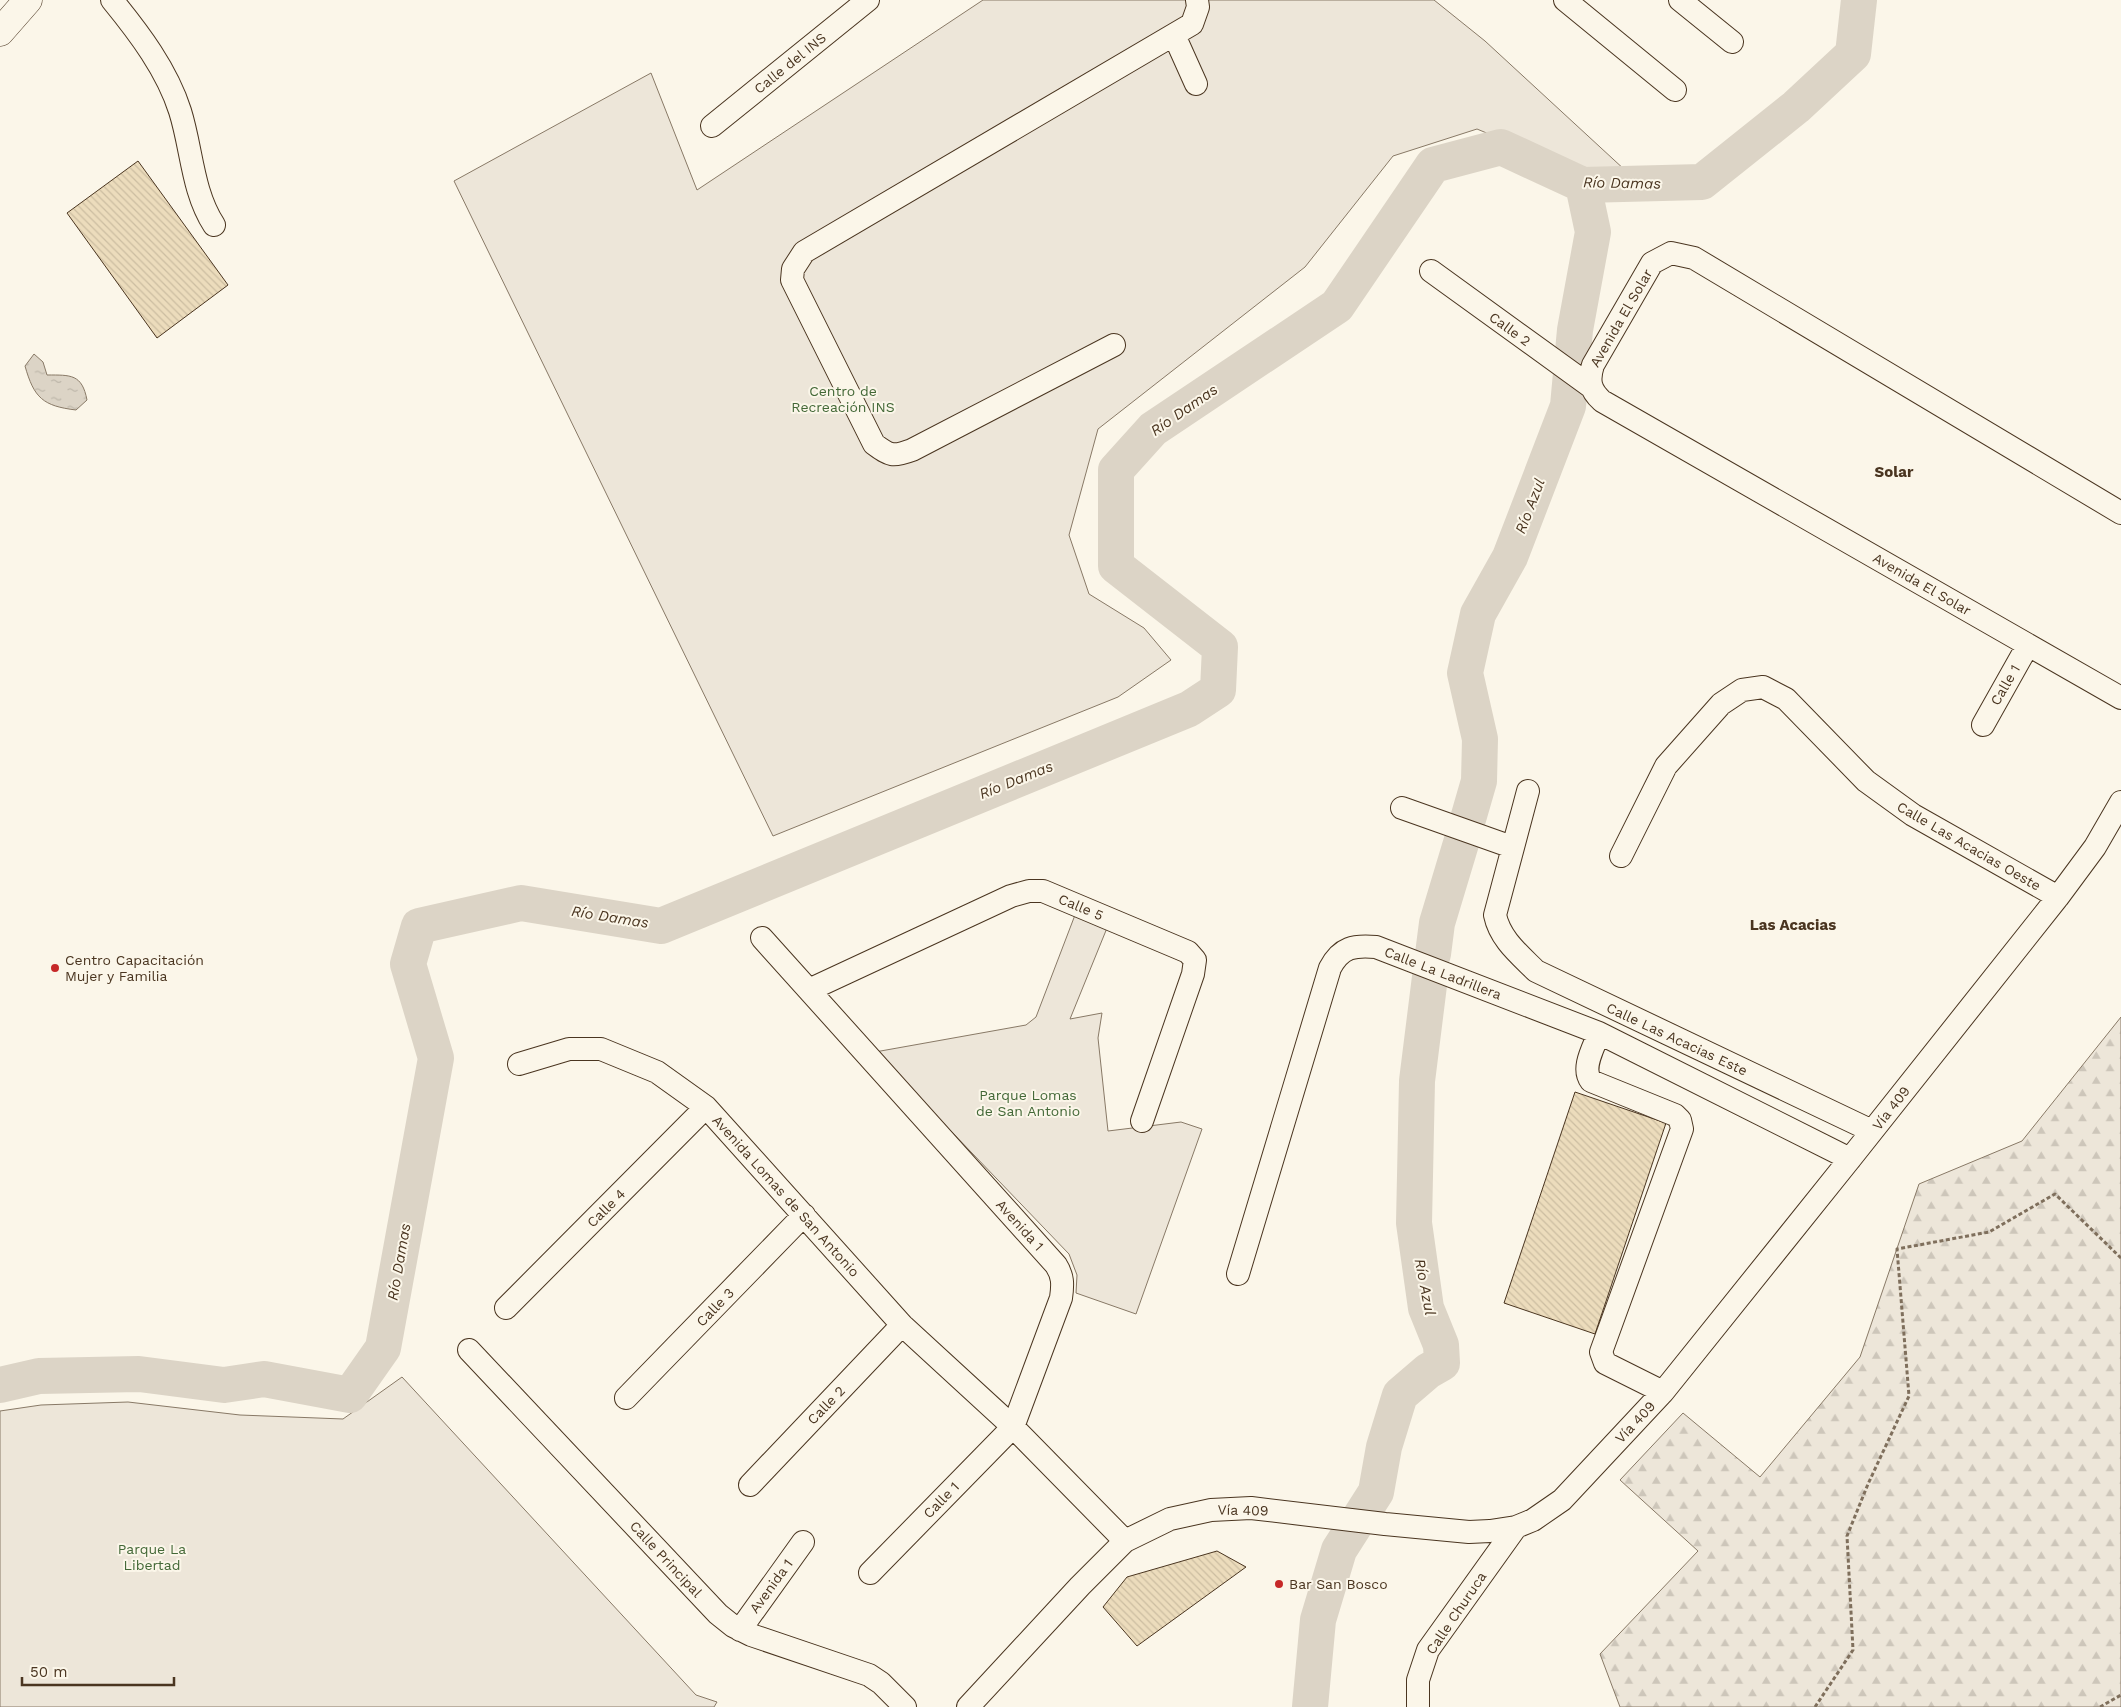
<svg xmlns="http://www.w3.org/2000/svg" width="2121" height="1707" font-family="'Work Sans',sans-serif">
	<style>
		.forest { fill: url(#forest-firs); stroke: #887966 }
		.green { fill: #ede6d9; stroke: #887966 }
		.water { fill: url(#water-ripples); stroke: #887966 }
		.lines { fill: none; stroke-linecap: round; stroke-linejoin: round }
		.river { stroke: #dcd4c6; stroke-width: 36 }
		.building { fill: url(#building-back-hatch); stroke: #4a3520 }
		.minor-casing { stroke: #4a3520; stroke-width: 24 }
		.major-casing { stroke: #4a3520; stroke-width: 29 }
		.path { stroke: #7f6f5c; stroke-width: 3; stroke-dasharray: 4 2.5; stroke-linecap: butt }
		.minor { stroke: #fbf6e9; stroke-width: 22 }
		.major { stroke: #fbf6e9; stroke-width: 28 }
		.poi-dot { fill: #c62828; stroke: #fbf6e9; stroke-width: 2 }
		.labels { text-anchor: middle; stroke-width: 4; stroke-linejoin: round; paint-order: stroke }
		.street-label { font-size: 14px; fill: #4a3520; stroke: #fbf6e9 }
		.park-label { font-size: 14px; fill: #436837; stroke: #fbf6e9 }
		.poi-label { font-size: 14px; fill: #4a3520; stroke: #fbf6e9; text-anchor: start }
		.water-label { font-size: 15px; font-style: italic; fill: #4a3520; stroke: #fbf6e9 }
		.neighbourhood-label { font-size: 15px; font-weight: bold; fill: #4a3520; stroke: #fbf6e9 }
	</style>
	<defs>
		<pattern id="forest-firs" width="22" height="20" patternUnits="userSpaceOnUse" patternTransform="scale(1.25)"><rect width="22" height="20" fill="#ede6d9"/><path d="M5 1l3.5 6h-7zM16 11l3.5 6h-7z" fill="#cdc6ba"/></pattern>
		<pattern id="water-ripples" width="26" height="14" patternUnits="userSpaceOnUse" patternTransform="scale(1.25)"><rect width="26" height="14" fill="#dcd4c6"/><path d="M2 4q2-2 4 0t4 0M15 11q2-2 4 0t4 0" fill="none" stroke="#beb7aa"/></pattern>
		<pattern id="building-back-hatch" width="6" height="6" patternUnits="userSpaceOnUse" patternTransform="scale(1.25)"><rect width="6" height="6" fill="#ecdcbc"/><path d="M-1 5l2 2M0 0l6 6M5-1l2 2" fill="none" stroke="#ccbda1"/></pattern>
	</defs>
	<rect width="100%" height="100%" fill="#fbf6e9"/>
	<path class="forest" d="M 2121,1017 L 2121,1707 L 1620,1707 L 1600,1654 L 1698,1551 L 1620,1480 L 1683,1413 L 1760,1477 L 1860,1357 L 1919,1184 L 2022,1141 Z"/>
	<path class="green" d="M 983,0 L 1434,0 L 1485,41 L 1626,171 L 1585,174 L 1477,129 L 1393,156 L 1305,267 L 1098,429 L 1069,535 L 1089,594 L 1144,628 L 1171,660 L 1118,697 L 773,836 L 454,181 L 651,73 L 697,190 Z
		M 1075,915 L 1107,928 L 1070,1019 L 1102,1013 L 1098,1038 L 1108,1131 L 1181,1122 L 1202,1129 L 1136,1314 L 1076,1293 L 1077,1275 L 1069,1254 L 875,1052 L 1026,1025 L 1036,1017 Z
		M 402,1377 L 696,1695 L 717,1702 L 714,1707 L 0,1707 L 0,1411 L 41,1405 L 128,1402 L 240,1415 L 343,1419 Z"/>
	<path class="water" d="M 34,354 L 43,362 L 47,375 C 71,375 82,374 87,400 L 76,410 C 43,406 34,398 25,366 Z"/>
	<g class="lines">
		<path class="river" d="M 1468,819 L 1479,781 L 1480,739 L 1465,673 L 1478,614 L 1510,557 L 1568,406 L 1575,330 L 1593,232 L 1583,185
			M 1433,954 L 1437,923 L 1462,840
			M 0,1385 L 39,1376 L 139,1374 L 224,1385 L 264,1379 L 350,1395 L 383,1348 L 436,1058 L 408,964 L 419,926 L 521,903 L 661,926 L 1189,709 L 1218,690 L 1220,647 L 1116,566 L 1116,470 L 1153,429 L 1337,306 L 1433,165 L 1501,147 L 1583,185 L 1702,182 L 1796,107 L 1853,54 L 1859,0
			M 1310,1707 L 1318,1620 L 1339,1550 L 1376,1492 L 1384,1447 L 1400,1395 L 1428,1371 L 1442,1363 L 1441,1345 L 1426,1308 L 1414,1223 L 1417,1081 L 1430,977"/>
	</g>
	<path class="building" d="M 138,161 L 228,285 L 157,338 L 67,213 Z
		M 1575,1092 L 1666,1123 L 1595,1334 L 1504,1303 Z
		M 1217,1551 L 1246,1567 L 1137,1646 L 1103,1607 L 1127,1577 Z"/>
	<g class="lines">
		<defs>
			<path id="minor" d="M 112,0 C 139,33 167,70 180,111 C 192,149 192,191 214,225
				M 1565,0 L 1675,90
				M 1680,0 L 1732,42
				M 1174,35 L 1196,84
				M 712,126 L 868,0
				M 1431,271 L 1590,386
				M 1114,345 L 912,450 C 893,457 890,456 874,444 L 792,280 L 793,269 L 804,252 L 1192,24 L 1198,7 L 1197,0
				M 2121,513 L 1694,258 L 1671,253 L 1652,263 L 1593,365 C 1588,381 1590,390 1602,401 L 2121,698
				M 1983,725 L 2028,645
				M 1528,791 L 1495,915 C 1500,939 1519,954 1536,971 L 1872,1131
				M 1402,808 L 1512,847
				M 1621,856 L 1666,766 L 1721,704 L 1742,690 L 1763,687 L 1786,699 L 1866,781 L 1913,815 L 2058,897
				M 762,938 L 1056,1265 C 1063,1276 1063,1284 1061,1298 L 1013,1427 L 1125,1541
				M 809,990 L 1011,896 L 1029,891 L 1043,891 L 1188,952 L 1195,960 L 1193,974 L 1142,1121
				M 1599,1033 C 1594,1047 1581,1068 1591,1081 L 1675,1115 L 1680,1120 L 1682,1129 L 1601,1352 L 1605,1363 L 1663,1392
				M 519,1064 L 569,1049 L 601,1049 L 657,1072 L 706,1107 L 902,1325 L 1013,1427 L 870,1573
				M 1238,1274 L 1330,968 C 1341,947 1354,945 1376,947 L 1599,1033 L 1850,1159
				M 506,1308 L 706,1107
				M 469,1350 L 718,1614 L 733,1626 L 751,1635 L 869,1675 L 881,1683 L 905,1707
				M 626,1398 L 804,1215
				M 750,1485 L 902,1325
				M 740,1630 L 803,1542
				M 968,1707 L 1080,1586 L 1125,1541 L 1170,1519 L 1211,1510 L 1251,1508 L 1385,1524 L 1469,1532 L 1490,1531 L 1516,1527 L 1533,1520 L 1562,1500 L 1663,1392 L 1850,1159 L 2058,897 L 2095,847 L 2121,802
				M 1418,1707 L 1418,1680 L 1428,1650 L 1516,1527"/>
			<path id="major" d="M 0,32 L 28,0"/>
		</defs>
		<use href="#minor" class="minor-casing"/>
		<use href="#major" class="major-casing"/>
		<path class="path" d="M 1815,1707 L 1853,1650 L 1847,1536 L 1868,1484 L 1909,1396 L 1897,1249 L 1989,1232 L 2055,1194 L 2121,1258
			M 2100,1707 L 2121,1695"/>
		<use href="#minor" class="minor"/>
		<use href="#major" class="major"/>
	</g>
	<g class="poi-dot">
		<circle cx="55" cy="968" r="5"/>
		<circle cx="1279" cy="1584" r="5"/>
	</g>
	<g class="labels">
		<g class="street-label">
			<text transform="translate(790 63) rotate(-39)" y="5">Calle del INS</text>
			<text transform="translate(1621 318) rotate(-60)" y="5">Avenida El Solar</text>
			<text transform="translate(1510 329) rotate(36)" y="5">Calle 2</text>
			<text transform="translate(1922 584) rotate(30)" y="5">Avenida El Solar</text>
			<text transform="translate(2005 685) rotate(-60)" y="5">Calle 1</text>
			<text transform="translate(1969 846) rotate(30)" y="5">Calle Las Acacias Oeste</text>
			<text transform="translate(1081 907) rotate(23)" y="5">Calle 5</text>
			<text transform="translate(1443 973) rotate(21)" y="5">Calle La Ladrillera</text>
			<text transform="translate(1677 1039) rotate(25)" y="5">Calle Las Acacias Este</text>
			<text transform="translate(1891 1108) rotate(-52)" y="5">Vía 409</text>
			<text transform="translate(786 1196) rotate(48)" y="5">Avenida Lomas de San Antonio</text>
			<text transform="translate(606 1208) rotate(-45)" y="5">Calle 4</text>
			<text transform="translate(1020 1225) rotate(48)" y="5">Avenida 1</text>
			<text transform="translate(715 1307) rotate(-46)" y="5">Calle 3</text>
			<text transform="translate(826 1405) rotate(-46)" y="5">Calle 2</text>
			<text transform="translate(1635 1422) rotate(-47)" y="5">Vía 409</text>
			<text transform="translate(941 1500) rotate(-46)" y="5">Calle 1</text>
			<text transform="translate(1243 1510) rotate(1)" y="5">Vía 409</text>
			<text transform="translate(666 1559) rotate(47)" y="5">Calle Principal</text>
			<text transform="translate(771 1586) rotate(-54)" y="5">Avenida 1</text>
			<text transform="translate(1456 1613) rotate(-56)" y="5">Calle Churuca</text>
		</g>
		<g class="park-label">
			<text x="843" y="396">Centro de<tspan x="843" dy="16">Recreación INS</tspan></text>
			<text x="1028" y="1100">Parque Lomas<tspan x="1028" dy="16">de San Antonio</tspan></text>
			<text x="152" y="1554">Parque La<tspan x="152" dy="16">Libertad</tspan></text>
		</g>
		<g class="poi-label">
			<text x="65" y="965">Centro Capacitación<tspan x="65" dy="16">Mujer y Familia</tspan></text>
			<text x="1289" y="1589">Bar San Bosco</text>
		</g>
		<g class="water-label">
			<text transform="translate(1622 183) rotate(1)" y="5">Río Damas</text>
			<text transform="translate(1184 410) rotate(-35)" y="5">Río Damas</text>
			<text transform="translate(1530 506) rotate(-69)" y="5">Río Azul</text>
			<text transform="translate(1016 780) rotate(-22)" y="5">Río Damas</text>
			<text transform="translate(610 917) rotate(9)" y="5">Río Damas</text>
			<text transform="translate(399 1262) rotate(-80)" y="5">Río Damas</text>
			<text transform="translate(1425 1287) rotate(79)" y="5">Río Azul</text>
		</g>
		<g class="neighbourhood-label">
			<text x="1894" y="477">Solar</text>
			<text x="1793" y="930">Las Acacias</text>
		</g>
	</g>
	<path d="M22 1677v8h152v-8" fill="none" stroke="#4a3520" stroke-width="2.5"/>
	<text x="30" y="1677" font-size="15" fill="#4a3520" stroke="#fbf6e9" stroke-width="4" paint-order="stroke">50 m</text>
</svg>
